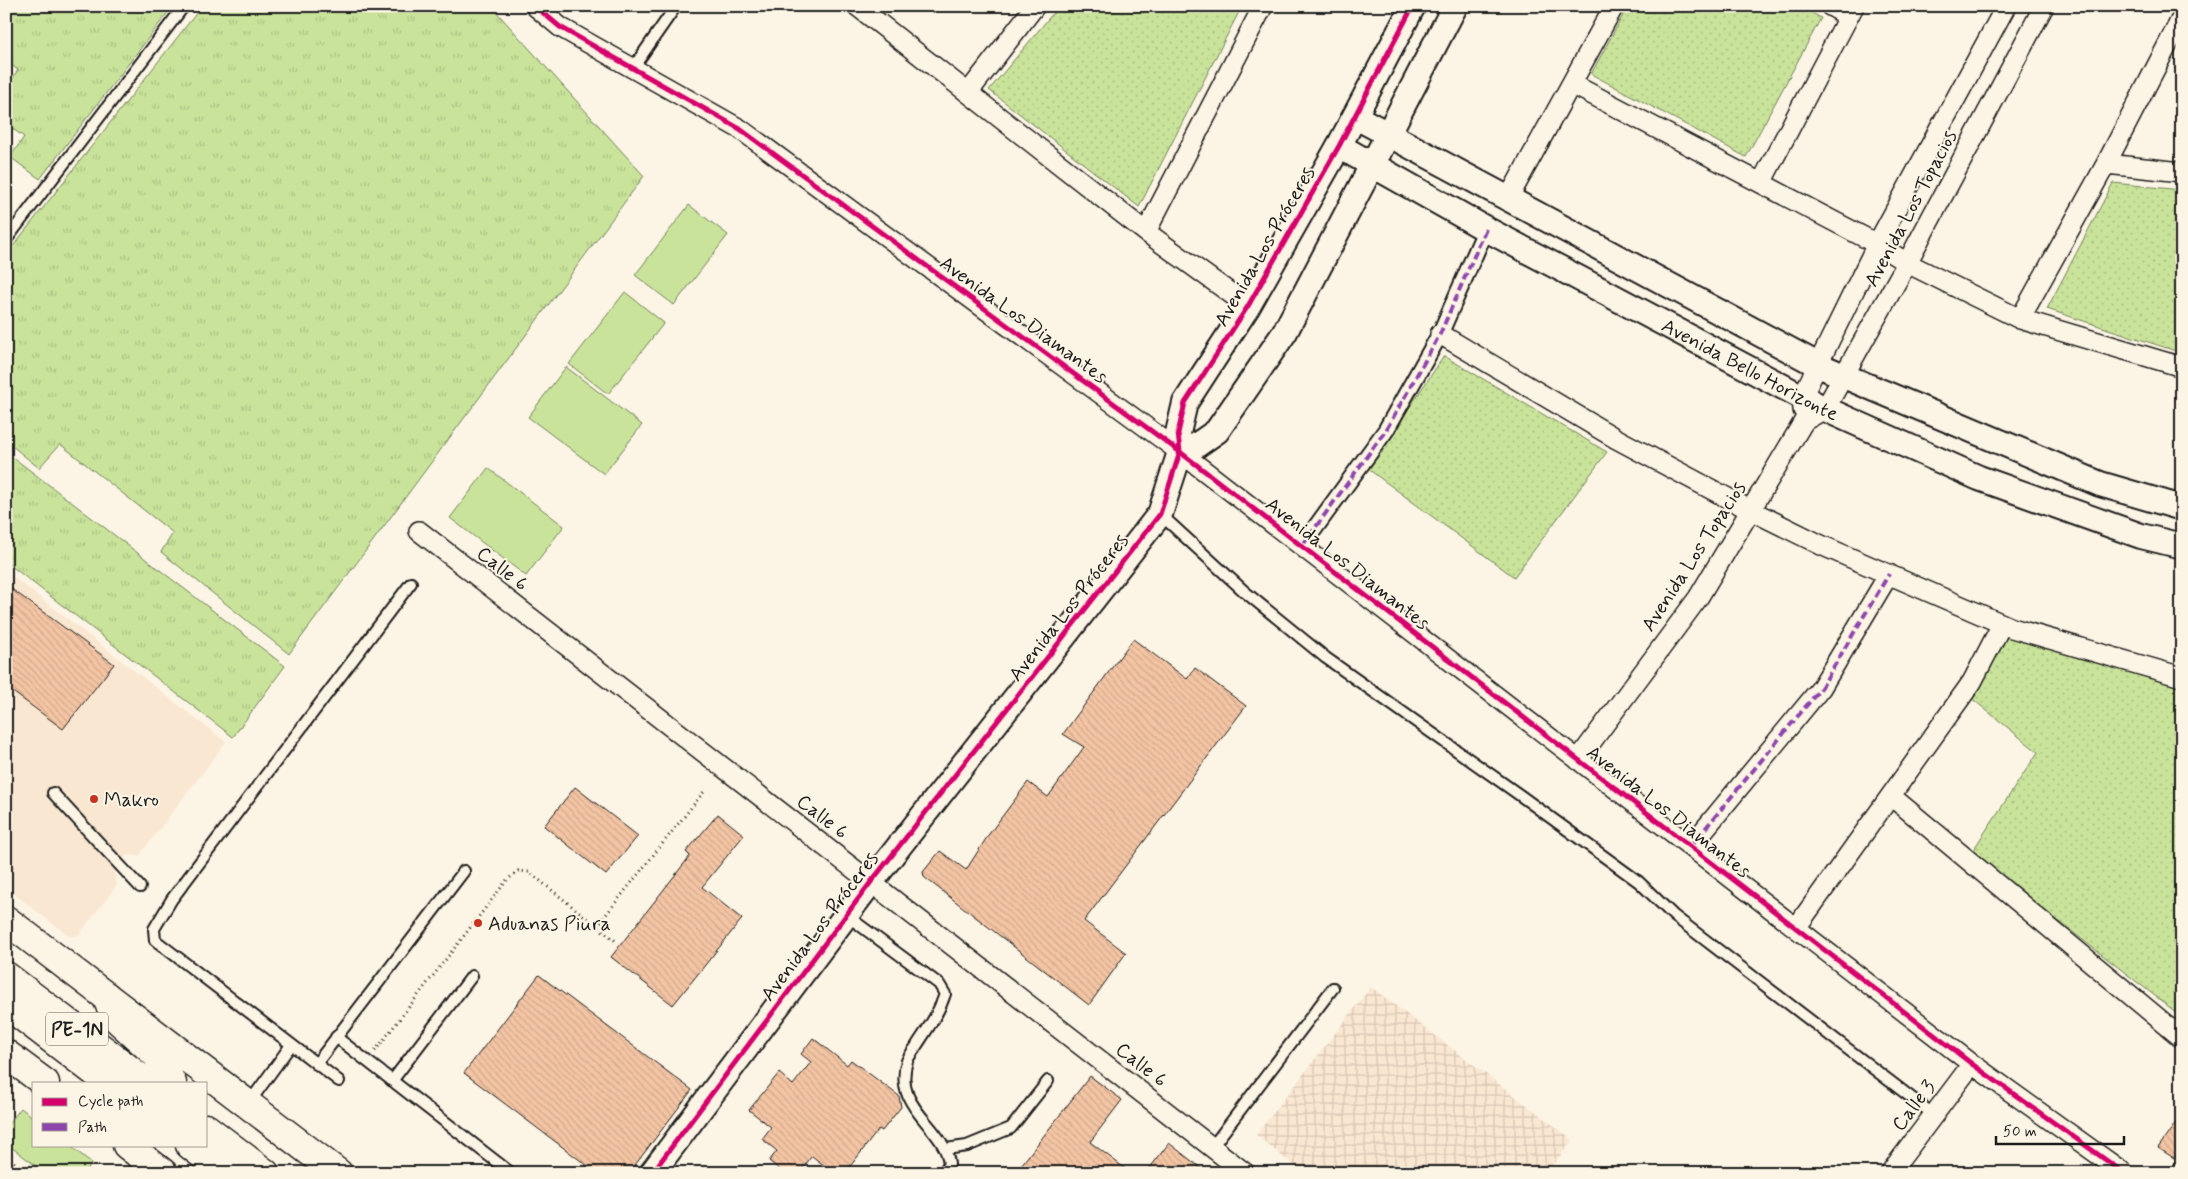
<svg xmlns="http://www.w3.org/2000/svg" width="2188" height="1179" font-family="Mynerve,sans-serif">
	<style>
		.built { fill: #fae7d2 }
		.industrial { fill: url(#industrial-grid) }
		.grass { fill: url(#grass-tufts); stroke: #72805b }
		.park { fill: url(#park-dots); stroke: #72805b }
		.pitch { fill: #c9e39a; stroke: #72805b }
		.building { fill: url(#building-back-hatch); stroke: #1c1c1c }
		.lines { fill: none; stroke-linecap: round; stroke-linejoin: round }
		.service-casing { stroke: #1c1c1c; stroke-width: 14 }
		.pedestrian-casing { stroke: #1c1c1c; stroke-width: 19 }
		.minor-casing { stroke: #1c1c1c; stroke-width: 22 }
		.tertiary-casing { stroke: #1c1c1c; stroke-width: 28 }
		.secondary-casing { stroke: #1c1c1c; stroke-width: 31 }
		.trunk-casing { stroke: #1c1c1c; stroke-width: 31 }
		.path { stroke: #1c1c1c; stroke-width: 3; stroke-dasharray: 1 4; stroke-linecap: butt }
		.service { stroke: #fcf5e5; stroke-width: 10 }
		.pedestrian { stroke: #fcf5e5; stroke-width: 15 }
		.minor { stroke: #fcf5e5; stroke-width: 19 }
		.tertiary { stroke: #fcf5e5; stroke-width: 24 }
		.secondary { stroke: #fcf5e5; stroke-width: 28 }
		.trunk { stroke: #fcf5e5; stroke-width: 28 }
		.quiet { stroke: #8e44ad; stroke-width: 4; stroke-dasharray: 8 4; stroke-linecap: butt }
		.cycleway-casing { stroke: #fcf5e5; stroke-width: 8 }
		.cycleway { stroke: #d6006c; stroke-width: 5 }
		.poi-dot { fill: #c8321e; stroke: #fcf5e5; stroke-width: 2 }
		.labels { text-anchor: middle; stroke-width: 4; stroke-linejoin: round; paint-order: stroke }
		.shield { fill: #fcf5e5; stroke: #5f5d58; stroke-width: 1 }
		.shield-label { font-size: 19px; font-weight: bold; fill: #1c1c1c }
		.street-label { font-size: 20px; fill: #1c1c1c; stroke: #fcf5e5 }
		.poi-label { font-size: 20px; fill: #1c1c1c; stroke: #fcf5e5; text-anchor: start }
	</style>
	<defs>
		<pattern id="industrial-grid" width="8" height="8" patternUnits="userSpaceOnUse" patternTransform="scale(1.25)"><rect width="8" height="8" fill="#fae7d2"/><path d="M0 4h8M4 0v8" fill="none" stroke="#d6c6b4"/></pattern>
		<pattern id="grass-tufts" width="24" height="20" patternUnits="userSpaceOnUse" patternTransform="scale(1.25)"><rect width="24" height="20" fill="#c9e39a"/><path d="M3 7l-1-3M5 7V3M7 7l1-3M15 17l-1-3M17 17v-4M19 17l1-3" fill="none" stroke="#acc284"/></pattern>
		<pattern id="park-dots" width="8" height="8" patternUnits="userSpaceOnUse" patternTransform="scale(1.25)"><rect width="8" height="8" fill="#c9e39a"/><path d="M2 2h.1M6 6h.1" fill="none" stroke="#acc284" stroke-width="1.8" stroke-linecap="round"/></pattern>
		<pattern id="building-back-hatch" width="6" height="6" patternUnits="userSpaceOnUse" patternTransform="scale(1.25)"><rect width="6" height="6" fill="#f4c5a4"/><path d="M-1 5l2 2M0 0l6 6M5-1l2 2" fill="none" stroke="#d1a98d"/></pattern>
	</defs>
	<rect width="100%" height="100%" fill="#fcf5e5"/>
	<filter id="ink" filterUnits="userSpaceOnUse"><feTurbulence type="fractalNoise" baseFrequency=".02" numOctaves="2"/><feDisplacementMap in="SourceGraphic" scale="10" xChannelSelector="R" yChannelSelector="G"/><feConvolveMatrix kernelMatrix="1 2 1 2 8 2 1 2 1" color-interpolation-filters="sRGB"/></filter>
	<g filter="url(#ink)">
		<path class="built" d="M 6,571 L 226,742 L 139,856 L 127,855 L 114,873 L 117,885 L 79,935 L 69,936 L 6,888 Z"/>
		<path class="industrial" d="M 1371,987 L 1573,1140 L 1546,1173 L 1303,1173 L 1256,1135 Z"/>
		<path class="grass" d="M 6,6 L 173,6 L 40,179 L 10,157 L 24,137 L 6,124 L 6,87 L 18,70 L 6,61 Z
			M 202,6 L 491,6 L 644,176 L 289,654 L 161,552 L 173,533 L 60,444 L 39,468 L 6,441 L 6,255 Z
			M 6,452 L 285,666 L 233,737 L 6,562 Z"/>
		<path class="park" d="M 1059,6 L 1242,6 L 1139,207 L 989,90 Z
			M 1628,6 L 1800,6 L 1821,18 L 1746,157 L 1591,74 Z
			M 2113,183 L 2182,190 L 2182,353 L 2047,309 Z
			M 1444,356 L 1607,452 L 1514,577 L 1368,469 Z
			M 2008,633 L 2182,688 L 2182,1017 L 1971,853 L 2038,752 L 1970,697 Z"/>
		<path class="pitch" d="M 689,205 L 728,235 L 674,305 L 635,275 Z
			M 625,292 L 664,323 L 608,394 L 569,364 Z
			M 566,367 L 642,425 L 604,474 L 528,417 Z
			M 488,468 L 564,526 L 526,576 L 450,518 Z
			M 21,1108 L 34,1118 L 34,1145 L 69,1145 L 92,1163 L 85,1173 L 45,1173 L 6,1143 L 6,1127 Z"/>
		<path class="building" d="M 6,585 L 114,664 L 63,729 L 6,687 Z
			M 1133,639 L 1187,679 L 1195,668 L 1246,706 L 1084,921 L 1126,953 L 1089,1005 L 924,877 L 923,872 L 940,851 L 966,870 L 989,834 L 1028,782 L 1048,797 L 1084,747 L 1063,734 Z
			M 575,787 L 638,836 L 606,875 L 544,826 Z
			M 718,814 L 744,835 L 702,887 L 742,919 L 673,1005 L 611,957 L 690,856 L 686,852 Z
			M 539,975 L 692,1090 L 629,1173 L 597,1173 L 464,1073 Z
			M 813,1038 L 847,1065 L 851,1060 L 899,1096 L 901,1107 L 882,1131 L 879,1129 L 845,1173 L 834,1173 L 812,1156 L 799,1173 L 784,1173 L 769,1161 L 777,1151 L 762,1139 L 771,1127 L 749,1110 L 779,1073 L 793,1085 L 811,1062 L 801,1054 Z
			M 1090,1076 L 1122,1100 L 1090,1142 L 1131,1173 L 1015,1173 Z
			M 2182,1114 L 2182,1149 L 2174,1158 L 2158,1148 Z
			M 1169,1143 L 1207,1173 L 1146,1173 Z"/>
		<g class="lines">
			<defs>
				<path id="service" d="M 633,68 L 676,6
					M 6,240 L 184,6
					M 1160,514 L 1245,592 L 1326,658 L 1521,796 L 1639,882 L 1674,916 L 1934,1115
					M 53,793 L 140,887
					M 846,915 L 939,984 L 945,994 C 939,1013 928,1028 917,1045 C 914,1050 909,1056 907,1061 C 892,1110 945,1125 949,1164 L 943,1173
					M 336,1037 L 511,1173
					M 316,1064 L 464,871
					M 339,1081 L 155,940 L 154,929 L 172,899 L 411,583
					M 392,1081 L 472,976
					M 249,1103 L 291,1045
					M 1212,1147 L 1333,988
					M 946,1149 L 967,1146 L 1011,1128 L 1048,1081"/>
				<path id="pedestrian" d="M 1302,546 L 1386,430 L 1440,334 L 1486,229"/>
				<path id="minor" d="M 535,6 L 560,27 L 740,129 L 1180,452 L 1972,1064 L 2124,1173
					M 857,6 L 1146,232 L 1248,306
					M 1830,6 L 1848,16
					M 1572,84 L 1877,244 L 1907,263 L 2020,319 L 2182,367
					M 968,93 L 1035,6
					M 2106,164 L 2182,172
					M 1761,183 L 1854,6
					M 1508,199 L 1614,6
					M 1146,232 L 1263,6
					M 2020,319 L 2106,164 L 2182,17
					M 1440,334 L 1615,438 L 1750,510 L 1821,545 L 2012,628 L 2182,677
					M 1803,410 L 1802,397 L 1877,244 L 2006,6
					M 419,531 L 1245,1173
					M 1578,760 L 1698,598 L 1804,421 L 1825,409 L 1907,263 L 2044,6
					M 1891,796 L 2182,1038
					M 1690,847 L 1821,688 L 1889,574
					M 1796,928 L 1972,682 L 2002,624
					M 1890,1173 L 1972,1064
					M 2181,1173 L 2182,1171"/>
				<g id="tertiary">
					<path d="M 1356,117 L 1818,365 L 2100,484 L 2182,508"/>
					<path id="s1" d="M 1339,146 L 1486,229 L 1825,409 L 1979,478 L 2141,536 L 2182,546"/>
					<path d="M 1180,452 L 1197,445 L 1217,431 L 1285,332 L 1455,6"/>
					<path d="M 652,1173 L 871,882 L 1160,514 L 1180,452 L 1178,433 L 1185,403 L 1248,306 L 1339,146 L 1413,6"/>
				</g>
				<path id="secondary" d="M 6,920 L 338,1173
					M 6,1054 L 45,1083
					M 127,1145 L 163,1173"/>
				<path id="trunk" d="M 6,976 L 147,1083
					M 106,996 L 115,1017 L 157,1055 L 172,1083
					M 6,1004 L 109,1083
					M 206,1128 L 265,1173
					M 190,1145 L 226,1173"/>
			</defs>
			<use href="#service" class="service-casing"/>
			<use href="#pedestrian" class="pedestrian-casing"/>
			<use href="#minor" class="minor-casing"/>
			<use href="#tertiary" class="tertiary-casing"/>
			<use href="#secondary" class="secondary-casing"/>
			<use href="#trunk" class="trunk-casing"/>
			<path class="path" d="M 597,926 L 706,789
				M 375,1051 L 507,880 L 518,871 L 529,872 L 617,942
				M 6,1156 L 28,1173"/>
			<use href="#service" class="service"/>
			<use href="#pedestrian" class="pedestrian"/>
			<use href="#minor" class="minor"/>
			<use href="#tertiary" class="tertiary"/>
			<use href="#secondary" class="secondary"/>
			<use href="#trunk" class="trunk"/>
			<path class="quiet" d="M 1302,546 L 1386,430 L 1440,334 L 1486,229
				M 1690,847 L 1821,688 L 1889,574
				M 2181,1173 L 2182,1171"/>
			<defs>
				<path id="cycleway" d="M 535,6 L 560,27 L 740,129 L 1180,452 L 1972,1064 L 2124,1173
					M 652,1173 L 871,882 L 1160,514 L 1180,452 L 1178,433 L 1185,403 L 1248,306 L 1339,146 L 1413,6"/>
			</defs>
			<use href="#cycleway" class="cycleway-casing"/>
			<use href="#cycleway" class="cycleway"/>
		</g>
	</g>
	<g class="poi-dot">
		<circle cx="94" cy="799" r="5"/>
		<circle cx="478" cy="923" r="5"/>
	</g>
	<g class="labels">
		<rect class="shield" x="46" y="1012.5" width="62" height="33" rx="4"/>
		<g class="shield-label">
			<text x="77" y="1036">PE-1N</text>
		</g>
		<g class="street-label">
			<text transform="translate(1910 208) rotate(-62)" y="7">Avenida Los Topacios</text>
			<text transform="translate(1264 246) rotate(-60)" y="7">Avenida Los Próceres</text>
			<text transform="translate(1024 319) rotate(36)" y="7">Avenida Los Diamantes</text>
			<text dy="7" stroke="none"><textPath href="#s1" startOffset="468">Avenida Bello Horizonte</textPath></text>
			<text transform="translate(1693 556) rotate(-57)" y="7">Avenida Los Topacios</text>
			<text transform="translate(1348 563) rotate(38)" y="7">Avenida Los Diamantes</text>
			<text transform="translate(503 568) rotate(38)" y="7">Calle 6</text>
			<text transform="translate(1068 607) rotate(-52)" y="7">Avenida Los Próceres</text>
			<text transform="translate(1669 811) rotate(38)" y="7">Avenida Los Diamantes</text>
			<text transform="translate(823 816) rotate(38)" y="7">Calle 6</text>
			<text transform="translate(819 926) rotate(-53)" y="7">Avenida Los Próceres</text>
			<text transform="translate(1142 1064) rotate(38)" y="7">Calle 6</text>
			<text transform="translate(1913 1105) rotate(-53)" y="7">Calle 3</text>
		</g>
		<g class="poi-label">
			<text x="104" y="806">Makro</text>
			<text x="488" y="930">Aduanas Piura</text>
		</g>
	</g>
	<rect width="2188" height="1179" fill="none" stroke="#fcf5e5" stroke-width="25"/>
	<rect x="12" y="12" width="2163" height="1154" fill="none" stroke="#1c1c1c" stroke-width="2" filter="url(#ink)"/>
	<rect x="32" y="1082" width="175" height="65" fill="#fcf5e5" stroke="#a29e95"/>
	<rect x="42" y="1098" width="25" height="8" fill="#d6006c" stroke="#a29e95"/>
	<text x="78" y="1106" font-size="15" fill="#1c1c1c">Cycle path</text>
	<rect x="42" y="1123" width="25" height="8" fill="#8e44ad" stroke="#a29e95"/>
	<text x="78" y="1132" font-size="15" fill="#1c1c1c">Path</text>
	<path d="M1996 1136v8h128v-8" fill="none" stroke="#1c1c1c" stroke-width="2.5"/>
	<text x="2003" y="1136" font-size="15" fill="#1c1c1c" stroke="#fcf5e5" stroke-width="4" paint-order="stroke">50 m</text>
</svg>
